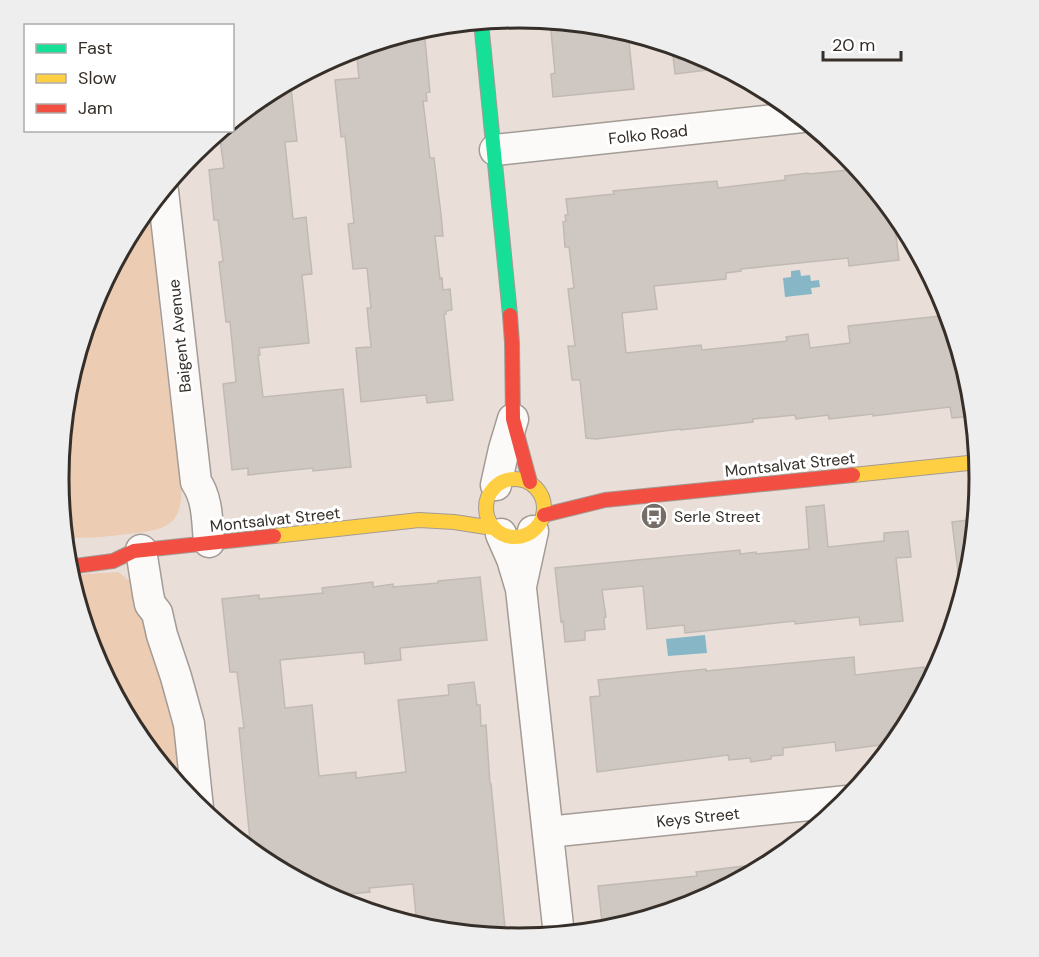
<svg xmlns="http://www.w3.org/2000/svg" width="1039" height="957" font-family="'DM Sans',sans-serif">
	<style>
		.green { fill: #ecccb3 }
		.water { fill: #87b6c7 }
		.building { fill: #cfc7c1; stroke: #c1bab4; stroke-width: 1.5 }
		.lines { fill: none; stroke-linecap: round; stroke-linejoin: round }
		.street-casing { stroke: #a39b95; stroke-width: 33 }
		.fast-casing { stroke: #a39b95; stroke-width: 16 }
		.slow-casing { stroke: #a39b95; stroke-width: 16 }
		.jam-casing { stroke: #a39b95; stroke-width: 16 }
		.street { stroke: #fcfaf9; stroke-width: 30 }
		.fast { stroke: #16e098; stroke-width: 14 }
		.slow { stroke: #ffcf43; stroke-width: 14 }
		.jam { stroke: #f24e42; stroke-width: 14 }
		.labels { text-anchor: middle; stroke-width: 6; stroke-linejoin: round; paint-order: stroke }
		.street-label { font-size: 16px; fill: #362f29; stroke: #fff }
		.poi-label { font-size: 16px; fill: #362f29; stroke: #fff; text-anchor: start }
		.rim { fill: none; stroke: #362f29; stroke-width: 3 }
	</style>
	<rect width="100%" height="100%" fill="#e9dfd8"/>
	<path class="green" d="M 150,206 L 162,336 L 181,481 C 185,531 161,530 120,535 C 102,537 84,539 65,537 L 59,478 L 68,388 L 94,302 L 137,222 Z
		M 118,572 L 131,582 L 173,711 L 183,790 L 136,734 L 94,654 L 70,575 Z"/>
	<path class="water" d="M 800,270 L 801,276 L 810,275 L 811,281 L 819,280 L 820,287 L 811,288 L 812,294 L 785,297 L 783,278 L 791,277 L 791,271 Z
		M 705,635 L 707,653 L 668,656 L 666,639 Z"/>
	<path class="building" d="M 550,21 L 610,27 L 628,33 L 634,89 L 553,97 L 551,74 L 555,73 Z
		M 424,29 L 430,92 L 426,93 L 427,101 L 423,101 L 430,158 L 434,158 L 441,214 L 443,236 L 435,236 L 440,279 L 442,278 L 443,290 L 450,289 L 452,310 L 446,311 L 446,314 L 444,314 L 453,400 L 427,403 L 426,395 L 361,402 L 356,348 L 371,347 L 367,308 L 371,308 L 367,268 L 353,269 L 348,224 L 354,223 L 345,136 L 341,137 L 335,80 L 359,78 L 356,49 Z
		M 672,46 L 696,53 L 724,68 L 675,74 Z
		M 291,88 L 297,141 L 285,142 L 293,219 L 306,217 L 312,274 L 302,275 L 309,343 L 259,348 L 260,355 L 258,355 L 263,397 L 343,389 L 351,467 L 313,471 L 313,468 L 248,475 L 248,468 L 232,470 L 223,384 L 236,382 L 230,322 L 226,322 L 219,262 L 223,261 L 218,220 L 214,220 L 209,170 L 224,168 L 219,132 L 221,130 L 232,130 L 232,121 L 264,95 L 275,90 Z
		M 858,169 L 893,212 L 899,260 L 849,266 L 848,258 L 741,269 L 741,271 L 726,273 L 726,279 L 654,286 L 657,309 L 622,313 L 626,353 L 701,345 L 702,350 L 787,341 L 786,337 L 808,334 L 810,348 L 850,343 L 848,326 L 949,315 L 971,389 L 974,416 L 952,418 L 950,407 L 873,416 L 873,414 L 829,419 L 828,415 L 796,419 L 795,415 L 753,419 L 753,422 L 681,430 L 681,429 L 596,439 L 586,438 L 580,380 L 572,380 L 568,346 L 575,346 L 568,289 L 574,288 L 569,247 L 565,247 L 563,222 L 566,221 L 565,215 L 568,215 L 566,199 L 614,194 L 613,191 L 717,181 L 718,188 L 785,180 L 785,176 L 808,173 L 808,174 L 829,172 Z
		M 824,505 L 828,547 L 884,541 L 884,533 L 908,531 L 911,557 L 896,558 L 903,621 L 860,625 L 859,617 L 795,624 L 795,621 L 685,633 L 684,625 L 647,629 L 643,586 L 602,590 L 606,617 L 604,618 L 605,629 L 585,631 L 585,640 L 565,642 L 563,621 L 561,622 L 555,568 L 740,550 L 740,554 L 756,552 L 756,554 L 809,549 L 806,507 Z
		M 976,519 L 971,569 L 965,588 L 960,588 L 952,522 Z
		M 480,577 L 487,640 L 400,648 L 401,660 L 365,664 L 364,652 L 280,660 L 285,708 L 312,705 L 319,776 L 356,772 L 356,778 L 406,772 L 398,700 L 449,695 L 448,685 L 474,682 L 477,705 L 480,705 L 481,726 L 486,725 L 490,784 L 491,784 L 506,938 L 429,930 L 417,926 L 413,884 L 369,888 L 370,892 L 350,894 L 351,906 L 343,904 L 263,861 L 251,851 L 239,728 L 244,728 L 237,672 L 230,672 L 222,599 L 259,595 L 259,599 L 323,593 L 322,588 L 373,582 L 373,587 L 393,584 L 393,587 L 438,583 L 438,581 Z
		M 854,657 L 855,675 L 924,667 L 927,689 L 902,735 L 895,743 L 836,751 L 835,742 L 783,748 L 783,755 L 771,756 L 771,759 L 751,762 L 750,758 L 729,760 L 728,755 L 597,772 L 590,697 L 600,696 L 598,680 L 706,669 L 706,671 Z
		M 769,863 L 770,864 L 695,904 L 669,912 L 638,915 L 638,921 L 603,931 L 598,886 L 697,876 L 696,872 Z"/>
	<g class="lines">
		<defs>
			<path id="street" d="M 495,150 L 802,117
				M 163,191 L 196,482 C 208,499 207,522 209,542
				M 496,485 L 504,449 L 513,419
				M 501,534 L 512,559 L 521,589 L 559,935
				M 141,550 L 148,594 L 150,604 L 157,613 L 162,635 L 176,677 L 189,724 L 198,808
				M 521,586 L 533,531
				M 548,832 L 847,801"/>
			<path id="fast" d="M 481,22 L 510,315"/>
			<path id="slow" d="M 853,475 L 978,462
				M486 508a29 29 0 1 1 58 0a29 29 0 1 1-58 0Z
				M 274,536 L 419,520 L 454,522 L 493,528"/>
			<path id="jam" d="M 510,315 L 512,343 L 513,419 L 530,482
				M 544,515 L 605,500 L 853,475
				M 68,567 L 113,561 L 134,551 L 274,536"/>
		</defs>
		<use href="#street" class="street-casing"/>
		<use href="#fast" class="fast-casing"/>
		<use href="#slow" class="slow-casing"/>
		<use href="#jam" class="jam-casing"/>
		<use href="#street" class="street"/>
		<use href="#fast" class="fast"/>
		<use href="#slow" class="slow"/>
		<use href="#jam" class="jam"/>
	</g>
	<defs>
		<symbol id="bus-disc" viewBox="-11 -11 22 22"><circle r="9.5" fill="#756d66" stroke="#fff"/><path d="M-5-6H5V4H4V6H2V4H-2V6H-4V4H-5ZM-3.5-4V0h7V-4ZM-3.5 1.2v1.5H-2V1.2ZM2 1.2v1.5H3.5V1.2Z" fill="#fff"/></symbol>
	</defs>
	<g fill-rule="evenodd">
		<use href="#bus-disc" x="639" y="501" width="30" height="30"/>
	</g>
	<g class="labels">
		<g class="street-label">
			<text transform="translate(648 134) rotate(-6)" y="6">Folko Road</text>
			<text transform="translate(179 336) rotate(-96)" y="6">Baigent Avenue</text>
			<text transform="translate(790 464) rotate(-6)" y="6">Montsalvat Street</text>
			<text transform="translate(275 519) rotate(-6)" y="6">Montsalvat Street</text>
			<text transform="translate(698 817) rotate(-6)" y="6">Keys Street</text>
		</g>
		<g class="poi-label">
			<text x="674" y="522">Serle Street</text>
		</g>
	</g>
	<path d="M0 0H1039V957H0ZM69 478a450 450 0 1 1 900 0a450 450 0 1 1-900 0Z" fill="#efeeee" fill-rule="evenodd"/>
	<path class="rim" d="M69 478a450 450 0 1 1 900 0a450 450 0 1 1-900 0Z"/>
	<rect x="24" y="24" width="210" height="108" fill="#ffffff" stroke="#afaca9" stroke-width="1.5"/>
	<rect x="36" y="44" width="30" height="9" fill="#16e098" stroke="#afaca9" stroke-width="1.5"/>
	<text x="78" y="54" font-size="18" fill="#362f29">Fast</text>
	<rect x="36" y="74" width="30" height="9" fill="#ffcf43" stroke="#afaca9" stroke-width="1.5"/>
	<text x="78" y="84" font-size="18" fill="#362f29">Slow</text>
	<rect x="36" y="104" width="30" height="9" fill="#f24e42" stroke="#afaca9" stroke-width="1.5"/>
	<text x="78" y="114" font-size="18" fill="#362f29">Jam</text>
	<path d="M823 51v9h78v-9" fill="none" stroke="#362f29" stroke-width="3"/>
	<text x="832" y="51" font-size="18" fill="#362f29" stroke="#ffffff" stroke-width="4.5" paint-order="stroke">20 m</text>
</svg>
